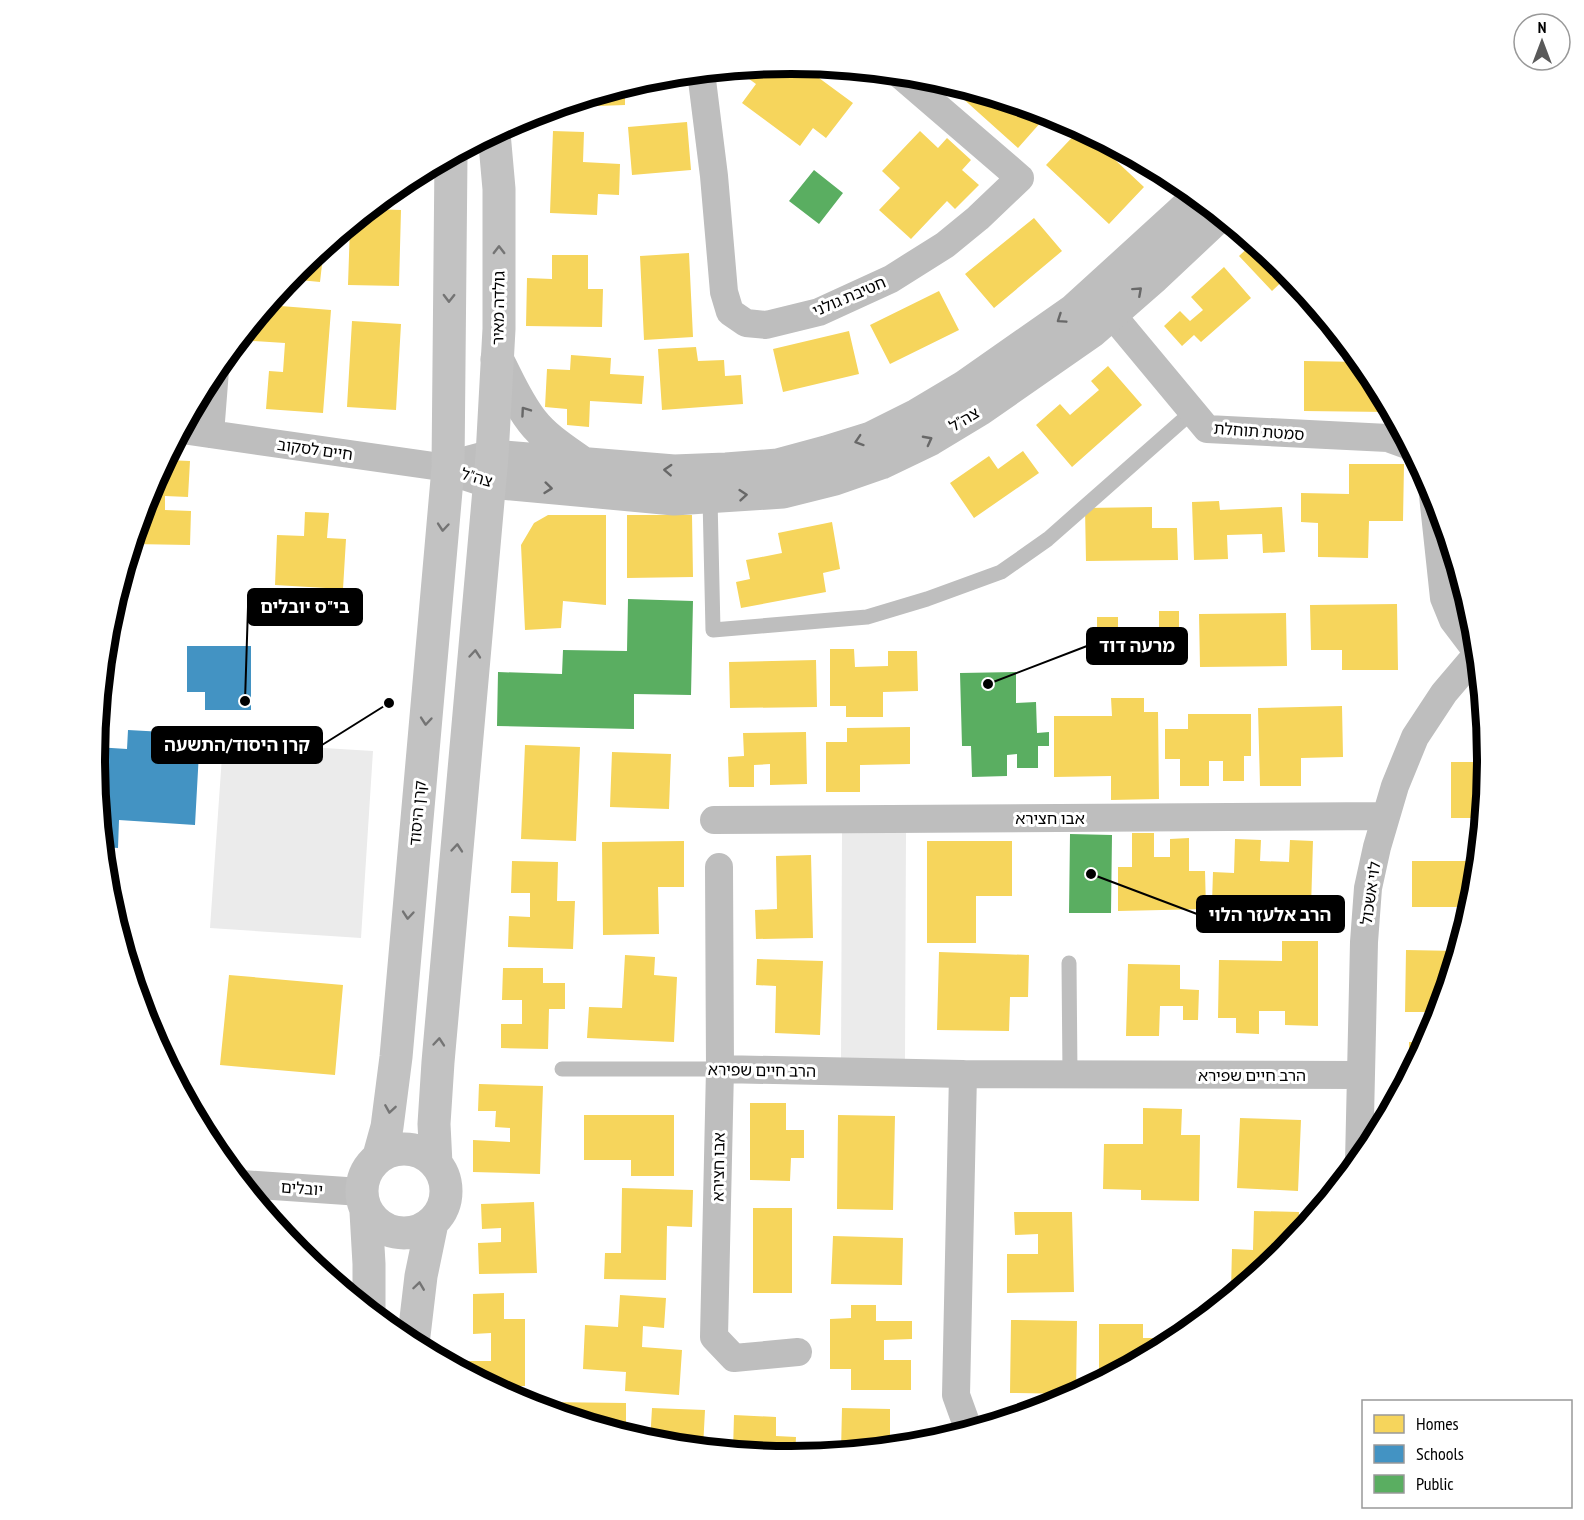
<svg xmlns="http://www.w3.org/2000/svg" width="1584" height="1520" font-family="'PT Sans Narrow','Noto Sans Hebrew',sans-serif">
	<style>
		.green { fill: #ebebeb }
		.homes { fill: #f6d55c }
		.schools { fill: #4393c3 }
		.public { fill: #5aae61 }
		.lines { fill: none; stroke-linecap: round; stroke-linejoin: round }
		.service { stroke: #bebebe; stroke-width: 15 }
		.minor { stroke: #bebebe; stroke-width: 28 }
		.tertiary { stroke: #bebebe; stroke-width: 33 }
		.secondary { stroke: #c2c2c2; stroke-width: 33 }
		.oneway { stroke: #747474 }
		.oneway2 { stroke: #686868 }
		.labels { text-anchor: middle; stroke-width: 6; stroke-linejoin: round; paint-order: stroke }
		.street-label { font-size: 16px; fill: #000; stroke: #fff }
		.rim { fill: none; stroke: #000; stroke-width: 8 }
		.leader { fill: none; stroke: #000; stroke-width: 2 }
		.callout-dot { fill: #000; stroke: #fff; stroke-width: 2 }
		.callout { fill: #000; stroke: #000; stroke-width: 2 }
		.callout-label { font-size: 18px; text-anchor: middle; font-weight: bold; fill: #fff }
	</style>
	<rect width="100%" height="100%" fill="#fff"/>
	<path class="green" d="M 223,742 L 373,751 L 361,938 L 210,928 Z
		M 842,832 L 906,832 L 905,1061 L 841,1061 Z"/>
	<path class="homes" d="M 792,63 L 806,64 L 804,67 L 853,103 L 826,138 L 813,128 L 800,146 L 742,103 L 756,84 L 738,71 L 740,68 Z
		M 953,84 L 1049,113 L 1018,148 L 950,87 Z
		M 625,86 L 625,105 L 597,106 L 597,94 Z
		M 687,122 L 691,170 L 632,175 L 628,127 Z
		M 1081,128 L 1144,187 L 1109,224 L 1046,165 Z
		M 553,131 L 584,132 L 583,162 L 620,164 L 619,195 L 598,194 L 597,215 L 550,213 Z
		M 920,131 L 938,148 L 947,138 L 971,160 L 962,170 L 979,185 L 955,209 L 947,201 L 911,239 L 879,210 L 900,188 L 882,171 Z
		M 370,209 L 401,210 L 399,286 L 348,285 L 350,226 Z
		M 1034,218 L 1062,251 L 994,308 L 965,274 Z
		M 1254,242 L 1285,267 L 1290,274 L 1272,291 L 1239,256 Z
		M 324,247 L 320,282 L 289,279 L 299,267 Z
		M 689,253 L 693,337 L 644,340 L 640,256 Z
		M 552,255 L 588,255 L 588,289 L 603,289 L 602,327 L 526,326 L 527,278 L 552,279 Z
		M 1224,267 L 1251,298 L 1201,342 L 1194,335 L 1182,346 L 1164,326 L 1180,311 L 1190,321 L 1203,310 L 1191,297 Z
		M 939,291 L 959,330 L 890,364 L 870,325 Z
		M 268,305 L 331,310 L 323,413 L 266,409 L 269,371 L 283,372 L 285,343 L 252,341 L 253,324 Z
		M 352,321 L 401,324 L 396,410 L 347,407 Z
		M 849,331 L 859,374 L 783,392 L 773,349 Z
		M 696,347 L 698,361 L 724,360 L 725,376 L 741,375 L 743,404 L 662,410 L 658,349 Z
		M 571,355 L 611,358 L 610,374 L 644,376 L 642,404 L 590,401 L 589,427 L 567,425 L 567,409 L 545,407 L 547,369 L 570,370 Z
		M 1304,361 L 1362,362 L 1372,373 L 1387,402 L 1387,412 L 1304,411 Z
		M 1108,366 L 1142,405 L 1072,467 L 1036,425 L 1060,404 L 1070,415 L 1099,390 L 1091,381 Z
		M 1023,451 L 1039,473 L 974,518 L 950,483 L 989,456 L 998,469 Z
		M 166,460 L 190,461 L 188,497 L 165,496 L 165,510 L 191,511 L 190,545 L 133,544 L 148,493 Z
		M 1349,464 L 1404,464 L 1403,521 L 1369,521 L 1368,558 L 1318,557 L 1318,523 L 1301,522 L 1301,493 L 1349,494 Z
		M 1219,501 L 1220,510 L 1282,507 L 1285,552 L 1263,553 L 1262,534 L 1227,535 L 1228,559 L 1194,560 L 1192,502 Z
		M 1152,507 L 1152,528 L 1177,528 L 1178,560 L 1086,561 L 1085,508 Z
		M 305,512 L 329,513 L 327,538 L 346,539 L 343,589 L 275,585 L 277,535 L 304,536 Z
		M 548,515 L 606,515 L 606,605 L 563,601 L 561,628 L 525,630 L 521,545 L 534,523 Z
		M 627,515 L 692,515 L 693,577 L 627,578 Z
		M 832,522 L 840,569 L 823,573 L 826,592 L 741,608 L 736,582 L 750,579 L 746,560 L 782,553 L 778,533 Z
		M 1397,604 L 1398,670 L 1342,670 L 1342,650 L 1311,650 L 1310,605 Z
		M 1159,611 L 1179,611 L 1179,647 L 1159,647 L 1159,665 L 1120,665 L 1120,645 L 1097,645 L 1097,617 L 1118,617 L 1118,627 L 1159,627 Z
		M 1286,613 L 1287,666 L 1200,667 L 1199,614 Z
		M 830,649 L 854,649 L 855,667 L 888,666 L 888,651 L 917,651 L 918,691 L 883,692 L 883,717 L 846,717 L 846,706 L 830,706 Z
		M 816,660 L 817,707 L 730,708 L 729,662 Z
		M 1111,698 L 1144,698 L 1144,712 L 1158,712 L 1159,799 L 1111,800 L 1111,776 L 1054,777 L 1054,716 L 1112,716 Z
		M 1342,706 L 1343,757 L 1301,758 L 1301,786 L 1260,786 L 1258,708 Z
		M 1188,714 L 1251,714 L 1251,756 L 1244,756 L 1244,781 L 1223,781 L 1223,761 L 1209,761 L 1209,786 L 1180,786 L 1180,759 L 1165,759 L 1165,729 L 1188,729 Z
		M 910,727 L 910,764 L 860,765 L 860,792 L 826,792 L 826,742 L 847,742 L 847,728 Z
		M 806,732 L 807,784 L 770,785 L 770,764 L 754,765 L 754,787 L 729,787 L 728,757 L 744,756 L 743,733 Z
		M 525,745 L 580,747 L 576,841 L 521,839 Z
		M 612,752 L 671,754 L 669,809 L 610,807 Z
		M 1451,762 L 1489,762 L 1483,818 L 1451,818 Z
		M 1132,833 L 1154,833 L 1154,857 L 1170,857 L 1170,839 L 1189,838 L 1189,871 L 1205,871 L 1206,909 L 1118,911 L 1118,867 L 1132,867 Z
		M 1235,839 L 1261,840 L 1260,861 L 1289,862 L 1290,840 L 1313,841 L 1311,908 L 1212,903 L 1213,872 L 1234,873 Z
		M 684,841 L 684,887 L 658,887 L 659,934 L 603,935 L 602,842 Z
		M 927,841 L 1012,841 L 1012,896 L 976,896 L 976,943 L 927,943 Z
		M 811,855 L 813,938 L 756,939 L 755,910 L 777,909 L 776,856 Z
		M 512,861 L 558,862 L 557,901 L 575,901 L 573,949 L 508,947 L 509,916 L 530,917 L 530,893 L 511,893 Z
		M 1412,861 L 1479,861 L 1476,896 L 1472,907 L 1412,907 Z
		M 1282,941 L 1318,941 L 1318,1026 L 1285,1025 L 1285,1011 L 1259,1011 L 1259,1034 L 1236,1033 L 1236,1018 L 1218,1018 L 1219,960 L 1282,961 Z
		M 1406,950 L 1459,951 L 1448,988 L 1446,988 L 1440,1012 L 1405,1012 Z
		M 939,952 L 1029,955 L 1028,997 L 1010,997 L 1009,1031 L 937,1030 Z
		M 625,955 L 655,957 L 654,975 L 677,977 L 674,1042 L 587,1038 L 589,1007 L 622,1008 Z
		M 757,959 L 823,961 L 820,1035 L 775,1033 L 776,986 L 756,985 Z
		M 1128,964 L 1180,965 L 1180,989 L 1199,990 L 1198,1020 L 1183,1020 L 1183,1006 L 1160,1006 L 1159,1036 L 1126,1036 Z
		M 503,968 L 543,968 L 543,983 L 565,983 L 565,1009 L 549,1009 L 548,1049 L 501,1048 L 501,1024 L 522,1024 L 522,1000 L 502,1000 Z
		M 229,975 L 343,985 L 335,1075 L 220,1065 Z
		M 1409,1042 L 1428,1042 L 1409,1077 Z
		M 479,1084 L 543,1086 L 540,1174 L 473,1172 L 473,1140 L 510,1142 L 510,1128 L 495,1127 L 496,1111 L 478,1111 Z
		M 750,1103 L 786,1103 L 786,1130 L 804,1130 L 804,1158 L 791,1158 L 790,1181 L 750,1180 Z
		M 1143,1108 L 1182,1109 L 1181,1135 L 1200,1135 L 1199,1201 L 1141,1200 L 1141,1190 L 1103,1189 L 1104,1144 L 1143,1144 Z
		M 584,1115 L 674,1115 L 674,1176 L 631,1176 L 631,1160 L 584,1160 Z
		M 838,1115 L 895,1116 L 893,1210 L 837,1209 Z
		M 1240,1118 L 1301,1120 L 1298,1191 L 1237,1188 Z
		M 622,1188 L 693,1190 L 692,1227 L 667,1226 L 666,1280 L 604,1279 L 605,1253 L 621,1253 Z
		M 534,1202 L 537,1273 L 479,1274 L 478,1243 L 501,1242 L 501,1228 L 482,1229 L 481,1204 Z
		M 753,1208 L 792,1208 L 792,1293 L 753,1293 Z
		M 1254,1211 L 1299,1212 L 1298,1237 L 1285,1253 L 1239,1291 L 1231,1291 L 1232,1249 L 1253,1250 Z
		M 1014,1212 L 1072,1212 L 1074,1292 L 1007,1293 L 1007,1254 L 1038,1254 L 1038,1234 L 1015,1235 Z
		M 833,1236 L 903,1238 L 902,1285 L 831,1284 Z
		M 504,1293 L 504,1319 L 525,1319 L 525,1386 L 492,1386 L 465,1372 L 465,1361 L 491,1361 L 491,1333 L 473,1334 L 473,1294 Z
		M 620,1295 L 666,1298 L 664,1328 L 643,1326 L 642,1347 L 682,1350 L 679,1395 L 625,1391 L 626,1372 L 583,1369 L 585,1325 L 618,1327 Z
		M 851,1305 L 876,1305 L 876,1321 L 912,1321 L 912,1339 L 884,1340 L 884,1360 L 911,1360 L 911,1390 L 851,1390 L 851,1369 L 830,1369 L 830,1319 L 851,1318 Z
		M 1011,1320 L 1077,1321 L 1076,1394 L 1010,1393 Z
		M 1099,1324 L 1143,1324 L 1143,1338 L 1168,1338 L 1168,1346 L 1099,1383 Z
		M 544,1402 L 626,1403 L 626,1434 L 544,1410 Z
		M 652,1408 L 705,1410 L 703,1448 L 650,1442 Z
		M 842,1408 L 890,1409 L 890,1438 L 918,1439 L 918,1445 L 841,1452 Z
		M 734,1415 L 776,1417 L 776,1436 L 796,1437 L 795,1457 L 733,1451 Z"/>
	<path class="schools" d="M 187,646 L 251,646 L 251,710 L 205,710 L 205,692 L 187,692 Z
		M 128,730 L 200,734 L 195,825 L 119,820 L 118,848 L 104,847 L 95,760 L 96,747 L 127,749 Z"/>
	<path class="public" d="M 814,170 L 843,193 L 819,224 L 789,201 Z
		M 628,599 L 693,601 L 691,695 L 634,694 L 634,729 L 497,726 L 498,672 L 562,674 L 563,650 L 627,651 Z
		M 1016,672 L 1016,703 L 1036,702 L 1037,733 L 1049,732 L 1049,746 L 1038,746 L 1038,768 L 1017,768 L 1017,754 L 1007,755 L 1007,776 L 972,777 L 971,746 L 962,746 L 960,673 Z
		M 1070,834 L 1112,835 L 1111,913 L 1069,913 Z"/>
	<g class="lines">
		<path class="service" d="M 710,498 L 713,630 L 867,617 L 927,599 L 1001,572 L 1048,539 L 1192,412
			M 1069,963 L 1070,1074
			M 562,1069 L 720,1069"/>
		<path class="minor" d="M 701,72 L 714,176 L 724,292 L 730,312 L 746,323 L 766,325 L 819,312 L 891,279 L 945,245 L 978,218 L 1020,178 L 898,73
			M 1098,298 L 1207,429 L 1388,438 L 1410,446 L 1412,449
			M 182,430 L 448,468
			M 210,434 L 215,370
			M 1432,486 L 1444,598 L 1453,620 L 1478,653
			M 714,820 L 1386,816
			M 719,867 L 720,1069 L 714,1337 L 734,1358 L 798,1352
			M 720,1069 L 963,1074 L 1361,1075
			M 963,1074 L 956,1395 L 969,1431
			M 1359,1162 L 1364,942 L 1368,888 L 1377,847 L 1395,786 L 1415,737 L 1444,693 L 1478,653
			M 242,1184 L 361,1192"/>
		<path class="tertiary" d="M 497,359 C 508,380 517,402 532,421 C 546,439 566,451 584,464
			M 466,463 L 492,456 L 674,471 L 726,469 L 778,465 L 826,452 L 871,438 L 917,415 L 964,387 L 1074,310 L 1199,196
			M 448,468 L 490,482 L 674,499 L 783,492 L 835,479 L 881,463 L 931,439 L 979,410 L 1091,332 L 1154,277 L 1221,214"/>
		<path class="secondary" d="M362 1191a42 42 0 1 1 84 0a42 42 0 1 1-84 0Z
			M 379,1156 L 387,1127 L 396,1057 L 448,468 L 451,156
			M 436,1164 L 434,1124 L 438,1062 L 492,456 L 499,329 L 499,189 L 494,133
			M 366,1212 L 369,1264 L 369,1310
			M 413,1344 L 421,1276 L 432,1223"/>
	</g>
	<defs><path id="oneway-chevron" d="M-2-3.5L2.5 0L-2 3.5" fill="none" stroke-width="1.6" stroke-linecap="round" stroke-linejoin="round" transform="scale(1.5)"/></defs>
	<g class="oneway">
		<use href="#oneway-chevron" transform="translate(499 250) rotate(-90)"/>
		<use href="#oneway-chevron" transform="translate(449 298) rotate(91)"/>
		<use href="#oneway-chevron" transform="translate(443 527) rotate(95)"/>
		<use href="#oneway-chevron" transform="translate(475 654) rotate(-85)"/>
		<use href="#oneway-chevron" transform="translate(426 721) rotate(95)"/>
		<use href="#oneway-chevron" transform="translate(457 848) rotate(-85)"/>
		<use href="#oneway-chevron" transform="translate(408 915) rotate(95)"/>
		<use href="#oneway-chevron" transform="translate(439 1042) rotate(-85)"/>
		<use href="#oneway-chevron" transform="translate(390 1109) rotate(99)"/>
		<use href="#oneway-chevron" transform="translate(419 1286) rotate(-82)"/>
	</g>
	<g class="oneway2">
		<use href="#oneway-chevron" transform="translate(1138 291) rotate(-42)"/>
		<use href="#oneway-chevron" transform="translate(1061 319) rotate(146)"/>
		<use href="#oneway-chevron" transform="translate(525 411) rotate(-125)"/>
		<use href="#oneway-chevron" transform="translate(928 440) rotate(-28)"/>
		<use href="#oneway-chevron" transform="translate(859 441) rotate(162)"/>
		<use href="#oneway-chevron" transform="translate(668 470) rotate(-177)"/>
		<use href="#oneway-chevron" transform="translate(548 488) rotate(6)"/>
		<use href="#oneway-chevron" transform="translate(743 495) rotate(-5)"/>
	</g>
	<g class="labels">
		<g class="street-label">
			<text transform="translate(849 296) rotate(-23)" y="6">חטיבת גולני</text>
			<text transform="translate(498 308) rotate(-89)" y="6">גולדה מאיר</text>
			<text transform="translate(964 419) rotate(-31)" y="6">צה"ל</text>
			<text transform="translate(1259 431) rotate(4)" y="6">סמטת תוחלת</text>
			<text transform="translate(315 449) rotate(8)" y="6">חיים לסקוב</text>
			<text transform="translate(477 477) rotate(16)" y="6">צה"ל</text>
			<text transform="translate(417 813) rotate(-85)" y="6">קרן היסוד</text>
			<text x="1050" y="824">אבו חצירא</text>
			<text transform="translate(1370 893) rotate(-82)" y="6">לוי אשכול</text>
			<text transform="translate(762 1070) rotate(1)" y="6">הרב חיים שפירא</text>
			<text x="1252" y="1081">הרב חיים שפירא</text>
			<text transform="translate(718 1167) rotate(-89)" y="6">אבו חצירא</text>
			<text transform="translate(302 1188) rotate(4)" y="6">יובלים</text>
		</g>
	</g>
	<path d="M0 0H1584V1520H0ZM105 760a686 686 0 1 1 1372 0a686 686 0 1 1-1372 0Z" fill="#fff" fill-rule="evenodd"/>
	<path class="rim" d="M105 760a686 686 0 1 1 1372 0a686 686 0 1 1-1372 0Z"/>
	<path class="leader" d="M245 701L248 607M988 684L1087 646M389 703L322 745M1091 874L1197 914"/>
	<g class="callout-dot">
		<circle cx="245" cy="701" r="6"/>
		<circle cx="988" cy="684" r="6"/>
		<circle cx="389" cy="703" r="6"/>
		<circle cx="1091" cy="874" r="6"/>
	</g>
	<g class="callout">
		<rect x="248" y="589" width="114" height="36" rx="6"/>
		<rect x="1087" y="628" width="100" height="36" rx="6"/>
		<rect x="152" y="727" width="170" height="36" rx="6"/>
		<rect x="1197" y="896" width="147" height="36" rx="6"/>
	</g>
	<g class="callout-label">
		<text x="305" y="613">בי"ס יובלים</text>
		<text x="1137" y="652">מרעה דוד</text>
		<text x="237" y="751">קרן היסוד/התשעה</text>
		<text x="1270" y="921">הרב אלעזר הלוי</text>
	</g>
	<rect x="1362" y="1400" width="210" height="108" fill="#ffffff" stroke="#999999" stroke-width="1.5"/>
	<rect x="1374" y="1415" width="30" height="18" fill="#f6d55c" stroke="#999999" stroke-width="1.5"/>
	<text x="1416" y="1430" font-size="18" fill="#000000">Homes</text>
	<rect x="1374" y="1445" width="30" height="18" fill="#4393c3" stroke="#999999" stroke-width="1.5"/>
	<text x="1416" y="1460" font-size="18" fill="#000000">Schools</text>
	<rect x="1374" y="1475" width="30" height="18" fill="#5aae61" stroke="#999999" stroke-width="1.5"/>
	<text x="1416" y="1490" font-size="18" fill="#000000">Public</text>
	<g transform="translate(1542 42)"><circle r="28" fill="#ffffff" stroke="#999999" stroke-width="1.5"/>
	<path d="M0-4.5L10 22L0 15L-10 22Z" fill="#595959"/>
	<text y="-9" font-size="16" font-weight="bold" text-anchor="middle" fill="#000000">N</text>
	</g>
</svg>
